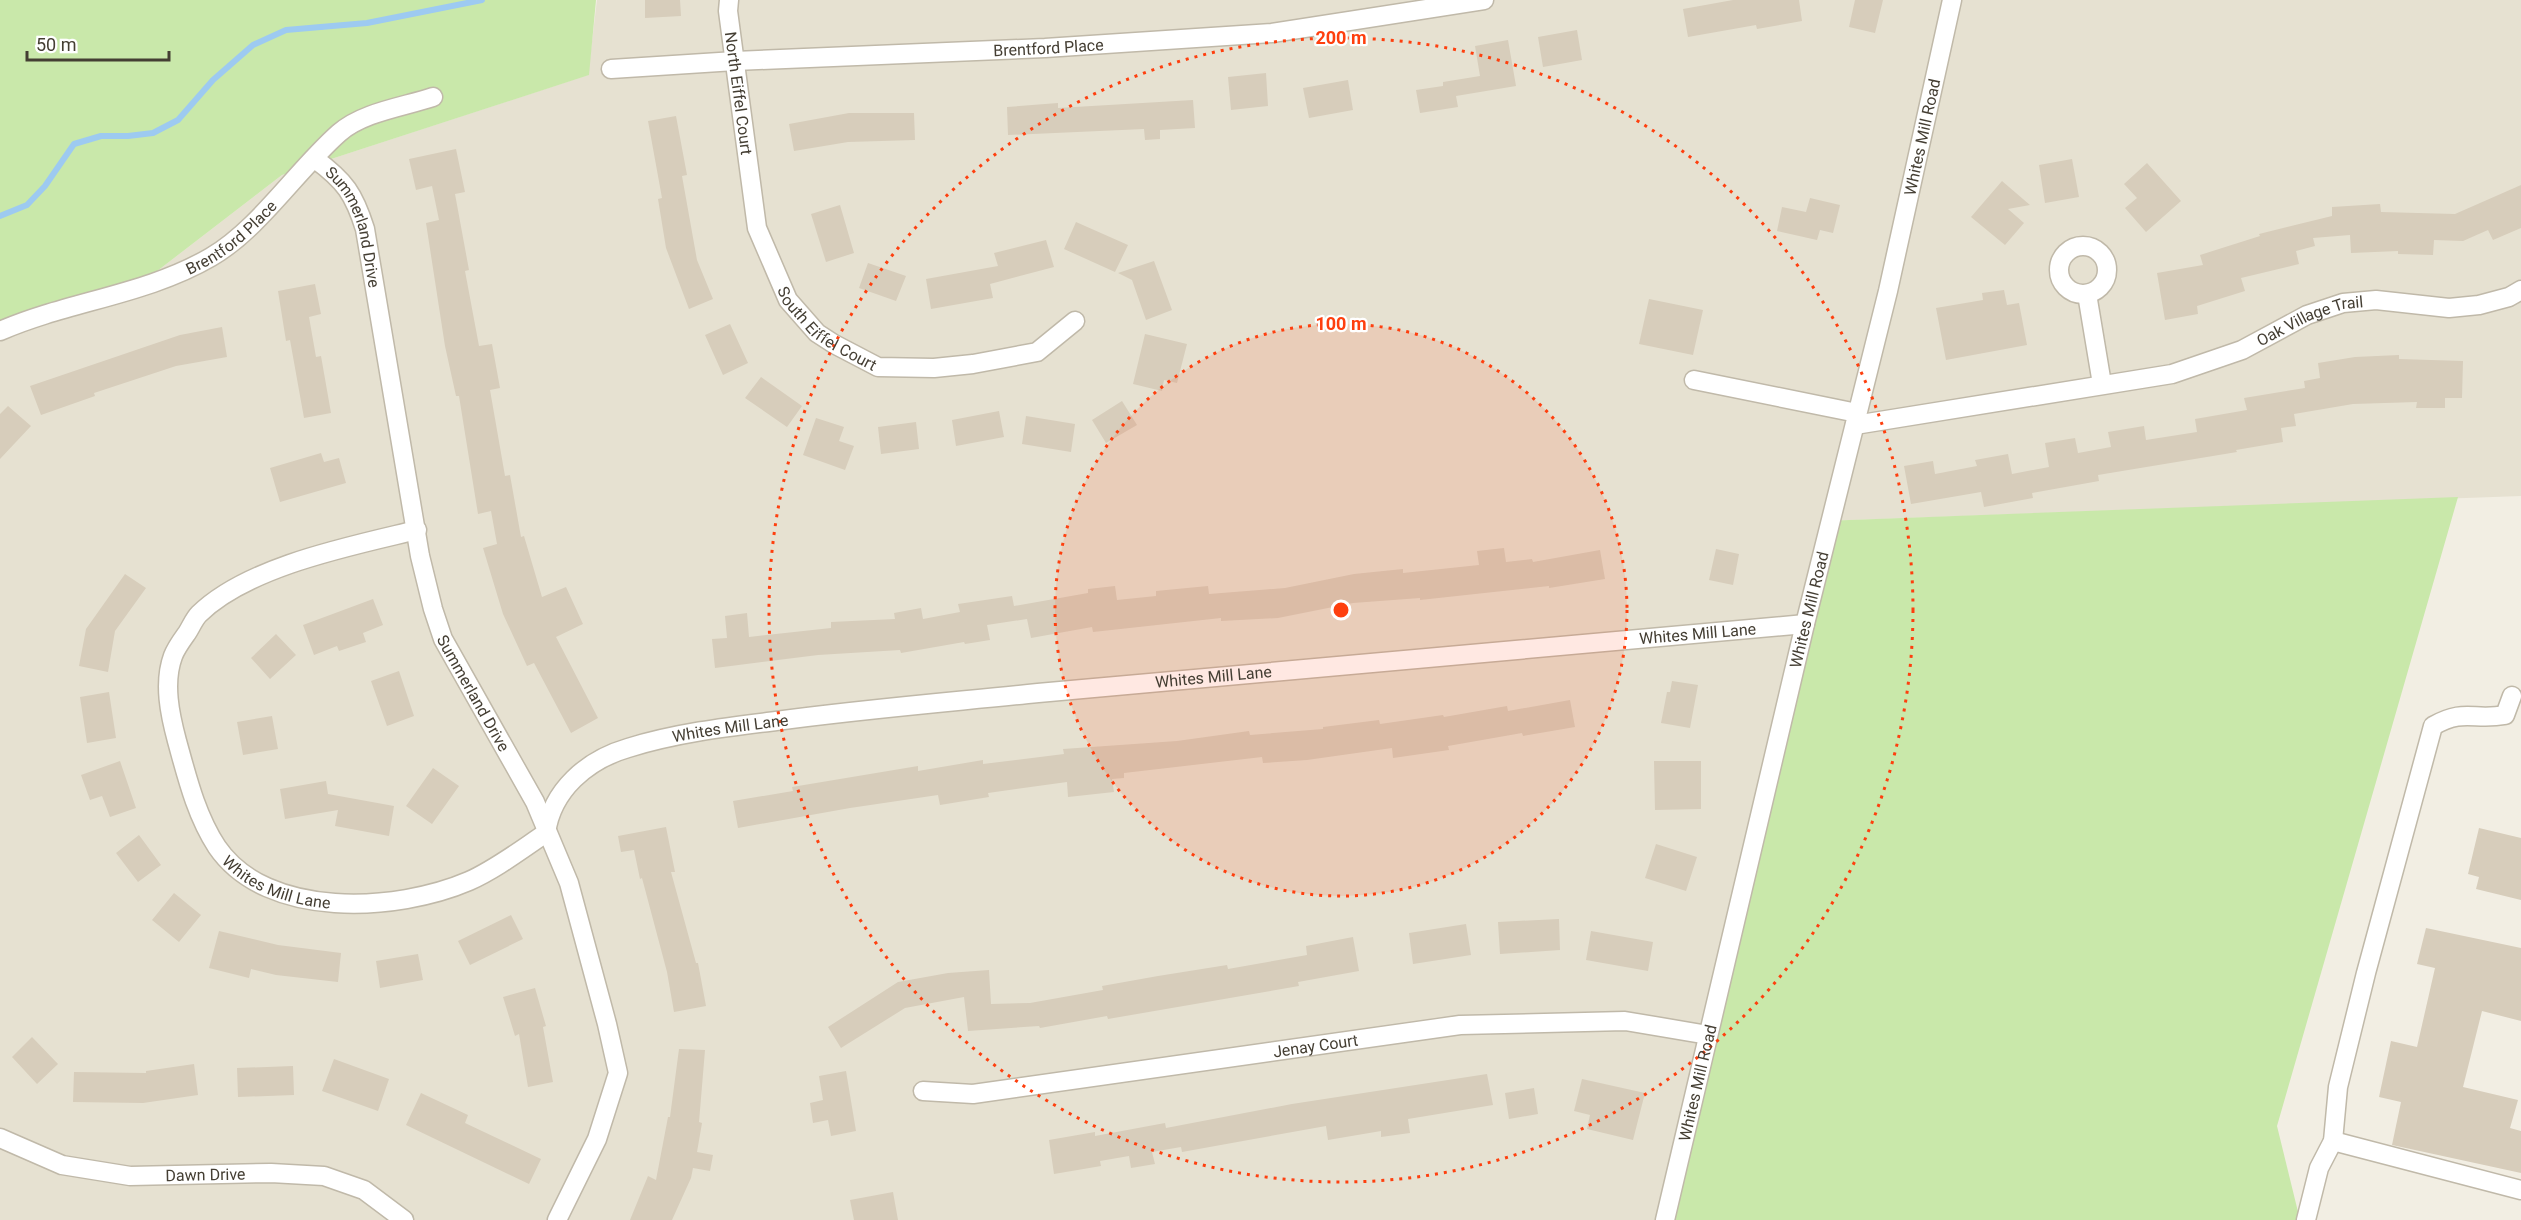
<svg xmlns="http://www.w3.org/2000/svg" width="2521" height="1220" font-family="Roboto,sans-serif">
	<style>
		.residential { fill: #e6e1d1 }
		.green { fill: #c9e8aa }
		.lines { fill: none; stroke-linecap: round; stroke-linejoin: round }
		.stream { stroke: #9dcaf1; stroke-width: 6 }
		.building { fill: #d7cdbb }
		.minor-casing { stroke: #c0b9a9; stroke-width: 21 }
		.minor { stroke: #fff; stroke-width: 18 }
		.ring { fill: none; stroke: #fe3f0e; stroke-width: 3; stroke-dasharray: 3 6 }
		.labels { text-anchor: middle; stroke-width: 4.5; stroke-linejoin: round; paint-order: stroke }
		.street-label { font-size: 16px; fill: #443e33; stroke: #fff }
		.centre { fill: #fe3f0e; stroke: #fff; stroke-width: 3 }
		.ring-label { font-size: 18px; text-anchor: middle; font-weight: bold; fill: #fe3f0e; stroke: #fff; stroke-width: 4.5; stroke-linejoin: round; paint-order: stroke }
	</style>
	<rect width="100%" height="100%" fill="#f2eee3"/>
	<path class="residential" d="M 597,0 L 2521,0 L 2521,496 L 1823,521 L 1660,1220 L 0,1220 L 0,325 L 139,285 L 282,175 L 588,75 Z"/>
	<path class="green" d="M 0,0 L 596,0 L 589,75 L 282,175 L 139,285 L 0,325 Z
		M 2458,497 L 2277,1126 L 2300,1220 L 1660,1220 L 1823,521 Z"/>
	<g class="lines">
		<path class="stream" d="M 0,216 L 27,205 L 45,186 L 74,144 L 101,136 L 128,136 L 153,133 L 178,120 L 213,80 L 253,45 L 286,30 L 367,23 L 482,0"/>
	</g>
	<path class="building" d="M 645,0 L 680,0 L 681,16 L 645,18 Z
		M 1733,0 L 1799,0 L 1802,21 L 1757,29 L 1756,25 L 1688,37 L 1683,9 Z
		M 1855,0 L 1883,0 L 1875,33 L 1849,27 Z
		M 1577,30 L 1582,60 L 1543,67 L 1538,37 Z
		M 1508,40 L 1516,86 L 1456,96 L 1458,107 L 1420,113 L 1416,90 L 1443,86 L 1443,82 L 1480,76 L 1475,46 Z
		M 1266,73 L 1268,106 L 1231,110 L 1228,77 Z
		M 1348,80 L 1353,110 L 1309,118 L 1303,88 Z
		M 1193,100 L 1195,128 L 1160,130 L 1160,139 L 1145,140 L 1144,129 L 1008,135 L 1007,107 L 1058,103 L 1058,108 Z
		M 849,113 L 914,113 L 915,140 L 848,142 L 794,151 L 789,124 Z
		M 676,116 L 687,175 L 682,176 L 697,260 L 713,299 L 689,309 L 666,248 L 658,199 L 662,198 L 648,121 Z
		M 456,149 L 465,192 L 455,194 L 469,270 L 465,271 L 479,346 L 492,344 L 500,388 L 490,390 L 505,476 L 510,475 L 521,537 L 524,536 L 542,597 L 566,587 L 583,624 L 556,637 L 598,718 L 571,733 L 534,663 L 527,666 L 503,614 L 483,548 L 497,544 L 491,511 L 478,514 L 459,396 L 456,396 L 445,346 L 426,223 L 439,220 L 432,186 L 416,190 L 409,159 Z
		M 2072,159 L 2079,197 L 2045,203 L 2039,165 Z
		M 2147,163 L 2181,201 L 2146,232 L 2125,208 L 2137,198 L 2124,184 Z
		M 2002,181 L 2030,205 L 2008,209 L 2024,223 L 2005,245 L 1971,217 Z
		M 2521,185 L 2521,228 L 2493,240 L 2488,230 L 2463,241 L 2434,240 L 2433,255 L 2398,254 L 2398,251 L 2351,253 L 2350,235 L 2313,238 L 2315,246 L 2296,251 L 2299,264 L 2241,278 L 2245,291 L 2197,306 L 2198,314 L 2165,320 L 2157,273 L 2203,265 L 2200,255 L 2260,236 L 2259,234 L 2332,216 L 2332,207 L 2380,204 L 2381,212 L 2455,214 Z
		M 1810,198 L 1840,205 L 1833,233 L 1820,230 L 1817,240 L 1777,231 L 1782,207 L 1806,212 Z
		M 840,205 L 854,253 L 826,262 L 811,214 Z
		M 1076,222 L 1128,245 L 1115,272 L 1064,249 Z
		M 1046,240 L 1054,267 L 990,284 L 993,298 L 931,309 L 926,279 L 998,266 L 994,253 Z
		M 1154,261 L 1172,310 L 1146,320 L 1132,280 L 1118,273 Z
		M 868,263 L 906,276 L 896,301 L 859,288 Z
		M 315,284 L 321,314 L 309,317 L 316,357 L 321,356 L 331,413 L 304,418 L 290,340 L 286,341 L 278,291 Z
		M 2004,290 L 2007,305 L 2019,303 L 2027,345 L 1946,360 L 1936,308 L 1983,300 L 1982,293 Z
		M 1649,299 L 1703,310 L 1693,355 L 1639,344 Z
		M 730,324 L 748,363 L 723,375 L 705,335 Z
		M 222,327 L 227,357 L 176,366 L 94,393 L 95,396 L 41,415 L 30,386 L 180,335 Z
		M 1145,334 L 1187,344 L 1177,383 L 1164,380 L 1162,391 L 1133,384 Z
		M 2399,355 L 2399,359 L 2463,361 L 2462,398 L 2445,398 L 2445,408 L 2416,408 L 2417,402 L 2353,404 L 2294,414 L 2296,426 L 2281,428 L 2283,442 L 2236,450 L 2237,452 L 2098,475 L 2099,481 L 2032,493 L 2033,498 L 1984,507 L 1981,492 L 1911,504 L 1904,466 L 1933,461 L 1935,474 L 1977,466 L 1975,460 L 2008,454 L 2012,474 L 2049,467 L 2045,443 L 2075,438 L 2078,453 L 2111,447 L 2108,432 L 2144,426 L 2146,440 L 2197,432 L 2195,419 L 2247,410 L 2244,398 L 2305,388 L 2304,381 L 2320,378 L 2318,363 L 2355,357 Z
		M 761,377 L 802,406 L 787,427 L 745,398 Z
		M 1122,401 L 1137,425 L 1106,443 L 1092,420 Z
		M 8,406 L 31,426 L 0,459 L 0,414 Z
		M 999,411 L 1004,437 L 956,446 L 952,420 Z
		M 1026,416 L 1075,424 L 1071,452 L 1022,444 Z
		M 816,418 L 844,427 L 839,441 L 854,446 L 845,470 L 803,455 Z
		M 916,422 L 919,449 L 881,454 L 878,427 Z
		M 321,453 L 324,462 L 339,458 L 346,483 L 280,502 L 270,468 Z
		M 1504,548 L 1506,562 L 1532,559 L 1533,562 L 1600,550 L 1605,579 L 1549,588 L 1549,586 L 1420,600 L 1420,598 L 1353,603 L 1278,618 L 1221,621 L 1221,618 L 1093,632 L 1092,627 L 1031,638 L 1027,619 L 987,625 L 990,640 L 965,644 L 964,642 L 901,653 L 900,650 L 818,655 L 715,668 L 712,639 L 727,638 L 725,616 L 747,613 L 749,637 L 831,628 L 831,622 L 895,619 L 894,613 L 921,608 L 923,619 L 960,612 L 958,604 L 1012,596 L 1014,606 L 1088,593 L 1088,589 L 1115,586 L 1117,600 L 1156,596 L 1156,591 L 1208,586 L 1209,594 L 1285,588 L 1354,574 L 1403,569 L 1403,573 L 1479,565 L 1477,551 Z
		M 1716,549 L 1739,554 L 1733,585 L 1709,580 Z
		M 125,574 L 146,588 L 115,631 L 108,672 L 79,666 L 86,629 Z
		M 373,599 L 383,625 L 363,633 L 366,642 L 339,651 L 337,646 L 314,655 L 303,625 Z
		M 276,634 L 296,655 L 270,679 L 251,658 Z
		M 399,671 L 414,716 L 387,726 L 371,681 Z
		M 1672,681 L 1698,685 L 1690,728 L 1661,723 L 1667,692 L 1670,692 Z
		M 109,692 L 116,738 L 87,743 L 80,697 Z
		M 1570,700 L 1575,727 L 1523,736 L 1522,733 L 1448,746 L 1449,750 L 1393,758 L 1392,748 L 1307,760 L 1263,763 L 1262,757 L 1124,773 L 1124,778 L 1112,779 L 1114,792 L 1068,797 L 1067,782 L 988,793 L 989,797 L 940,805 L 938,795 L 850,808 L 738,828 L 733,801 L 793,791 L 792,787 L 918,766 L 918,771 L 983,760 L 983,764 L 1064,754 L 1063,749 L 1177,741 L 1249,731 L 1250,735 L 1323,729 L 1323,727 L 1379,720 L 1380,724 L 1443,715 L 1444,717 L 1507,706 L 1508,711 Z
		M 272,716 L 278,749 L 243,755 L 237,722 Z
		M 120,761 L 136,808 L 110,817 L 102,796 L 90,800 L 81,775 Z
		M 1654,761 L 1701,761 L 1701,809 L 1655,810 Z
		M 433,768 L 459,786 L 432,824 L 406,806 Z
		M 326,781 L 328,794 L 394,806 L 389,836 L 335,826 L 338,810 L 285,819 L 280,789 Z
		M 666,827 L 675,872 L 671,872 L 696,963 L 698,963 L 706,1006 L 674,1012 L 667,972 L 642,878 L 640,879 L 634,850 L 621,852 L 618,836 Z
		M 2479,828 L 2521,838 L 2521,900 L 2476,889 L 2479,877 L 2468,874 Z
		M 139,835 L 161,865 L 138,882 L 116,853 Z
		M 1656,844 L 1697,857 L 1686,891 L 1645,878 Z
		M 174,893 L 201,915 L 179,942 L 152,920 Z
		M 511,915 L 523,939 L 470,965 L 458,941 Z
		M 1559,919 L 1560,950 L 1500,954 L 1498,922 Z
		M 1466,924 L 1471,955 L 1413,964 L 1409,933 Z
		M 2426,928 L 2521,948 L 2521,1021 L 2482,1011 L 2463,1087 L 2518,1100 L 2510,1128 L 2521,1131 L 2521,1173 L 2392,1145 L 2401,1102 L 2379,1097 L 2391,1041 L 2417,1047 L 2435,968 L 2417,964 Z
		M 219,931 L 278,945 L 341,953 L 338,982 L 276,975 L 251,969 L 249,978 L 209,968 Z
		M 1591,931 L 1653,942 L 1648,971 L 1586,960 Z
		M 1353,937 L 1359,971 L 1298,982 L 1299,986 L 1108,1019 L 1107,1016 L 1040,1028 L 1039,1026 L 968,1031 L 964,997 L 905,1008 L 841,1048 L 828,1027 L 898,982 L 948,973 L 989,970 L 991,1004 L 1030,1003 L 1103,990 L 1102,986 L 1158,976 L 1227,965 L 1228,969 L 1307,955 L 1306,946 Z
		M 418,954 L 423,980 L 380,988 L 376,961 Z
		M 535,988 L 546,1026 L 543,1027 L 553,1082 L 528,1087 L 519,1034 L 515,1036 L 503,997 Z
		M 32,1037 L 58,1064 L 37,1084 L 12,1057 Z
		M 679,1049 L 705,1050 L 699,1122 L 702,1123 L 697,1152 L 713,1155 L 710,1171 L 693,1168 L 691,1178 L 672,1220 L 630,1220 L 648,1176 L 656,1180 L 668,1117 L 670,1117 Z
		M 334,1059 L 389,1079 L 378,1111 L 322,1091 Z
		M 194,1064 L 198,1095 L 143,1103 L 73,1102 L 74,1072 L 146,1073 L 146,1071 Z
		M 293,1066 L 294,1095 L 238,1097 L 237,1068 Z
		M 846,1071 L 856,1131 L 831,1136 L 828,1120 L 813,1123 L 810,1103 L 823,1100 L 819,1076 Z
		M 1487,1074 L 1493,1105 L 1408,1119 L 1410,1133 L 1381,1137 L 1381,1131 L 1328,1140 L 1326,1126 L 1182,1152 L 1181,1147 L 1152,1152 L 1155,1164 L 1131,1168 L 1129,1156 L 1100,1161 L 1101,1166 L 1054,1174 L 1049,1140 L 1095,1132 L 1095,1136 L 1165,1123 L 1166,1128 L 1292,1104 Z
		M 1582,1079 L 1645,1093 L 1633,1140 L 1587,1129 L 1590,1115 L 1574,1111 Z
		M 1534,1088 L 1538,1114 L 1509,1119 L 1505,1093 Z
		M 421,1093 L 468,1115 L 465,1123 L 541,1159 L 529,1184 L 406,1125 Z
		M 893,1192 L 898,1220 L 854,1220 L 850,1200 Z"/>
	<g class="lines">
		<defs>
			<g id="minor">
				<path id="s1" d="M 729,0 L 728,11 L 757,228 L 788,300 L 817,333 L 834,344 L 878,367 L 934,368 L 973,364 L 1037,352 L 1075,321"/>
				<path id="s2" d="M 611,69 L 735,61 L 1045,48 L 1272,33 L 1484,0"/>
				<path id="s3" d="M 315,159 C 345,181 354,194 365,229 L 420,556 L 433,609 L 443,639 L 535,802 L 569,883 L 607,1024 L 618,1073 L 597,1139 L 557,1220"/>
				<circle cx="2083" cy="270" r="24"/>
				<path d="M 2087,294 L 2102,384"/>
				<path id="s4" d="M 0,331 C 69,301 146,295 211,257 C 259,229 297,170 339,133 C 363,112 403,107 433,97"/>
				<path d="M 1694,380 L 1857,413"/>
				<path id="s5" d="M 1855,425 L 2172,374 L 2242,350 L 2307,315 L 2343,303 L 2376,300 L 2449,308 L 2479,305 L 2509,297 L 2521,290"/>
				<path id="s6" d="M 417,530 C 351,546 248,566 199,614 C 194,619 191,627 187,633 C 182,640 176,648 173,656 C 163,683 170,715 177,741 C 187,777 196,815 217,847 C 267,920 397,912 469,881 C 496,869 522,849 546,833 C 552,790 587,760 628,748 C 676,733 727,727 776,721 C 864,709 951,702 1038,693 C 1294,668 1550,646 1805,624"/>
				<path id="s7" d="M 923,1091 L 973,1094 L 1460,1025 L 1625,1021 L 1708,1035"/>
				<path id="s8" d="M 0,1138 L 62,1165 L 130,1176 L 271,1173 L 324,1176 L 364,1190 L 404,1220"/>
				<path d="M 2333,1141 L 2521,1190"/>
				<path id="s9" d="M 1665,1220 L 1805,624 L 1888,291 L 1952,0"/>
				<path d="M 2306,1220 L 2319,1168 L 2333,1141 L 2338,1087 L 2366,973 L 2433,726 C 2465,708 2473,721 2505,715 L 2512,696"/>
			</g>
		</defs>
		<use href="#minor" class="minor-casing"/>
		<use href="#minor" class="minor"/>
	</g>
	<circle cx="1341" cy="610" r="286" fill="#fe3f0e" fill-opacity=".12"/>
	<g class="ring">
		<circle cx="1341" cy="610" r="286"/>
		<circle cx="1341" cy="610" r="572"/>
	</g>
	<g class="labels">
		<g class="street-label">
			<text dy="6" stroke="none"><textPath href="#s2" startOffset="438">Brentford Place</textPath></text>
			<text dy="6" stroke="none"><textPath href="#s1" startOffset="94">North Eiffel Court</textPath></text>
			<text dy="6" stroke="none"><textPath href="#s9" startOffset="1113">Whites Mill Road</textPath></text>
			<text dy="6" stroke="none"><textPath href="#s3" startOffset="82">Summerland Drive</textPath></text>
			<text dy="6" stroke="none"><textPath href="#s4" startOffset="252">Brentford Place</textPath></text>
			<text dy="6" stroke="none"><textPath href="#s1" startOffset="357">South Eiffel Court</textPath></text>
			<text dy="6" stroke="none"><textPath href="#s5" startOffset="470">Oak Village Trail</textPath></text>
			<text dy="6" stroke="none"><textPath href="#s9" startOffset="627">Whites Mill Road</textPath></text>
			<text dy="6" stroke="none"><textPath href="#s6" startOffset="2050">Whites Mill Lane</textPath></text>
			<text dy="6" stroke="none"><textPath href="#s6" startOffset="1564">Whites Mill Lane</textPath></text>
			<text dy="6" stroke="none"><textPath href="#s3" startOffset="568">Summerland Drive</textPath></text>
			<text dy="6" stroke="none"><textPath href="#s6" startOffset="1078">Whites Mill Lane</textPath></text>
			<text dy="6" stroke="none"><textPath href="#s6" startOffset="558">Whites Mill Lane</textPath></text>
			<text dy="6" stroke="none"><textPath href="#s7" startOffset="396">Jenay Court</textPath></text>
			<text dy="6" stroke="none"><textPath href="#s9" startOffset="141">Whites Mill Road</textPath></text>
			<text dy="6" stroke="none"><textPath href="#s8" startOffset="212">Dawn Drive</textPath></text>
		</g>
	</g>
	<circle cx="1341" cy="610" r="9" class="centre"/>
	<g class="ring-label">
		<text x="1341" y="44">200 m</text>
		<text x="1341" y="330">100 m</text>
	</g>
	<path d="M27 51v9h142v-9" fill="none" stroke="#443e33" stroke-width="3"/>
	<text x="36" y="51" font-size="18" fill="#443e33" stroke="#ffffff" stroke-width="4.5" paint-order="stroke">50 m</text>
</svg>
